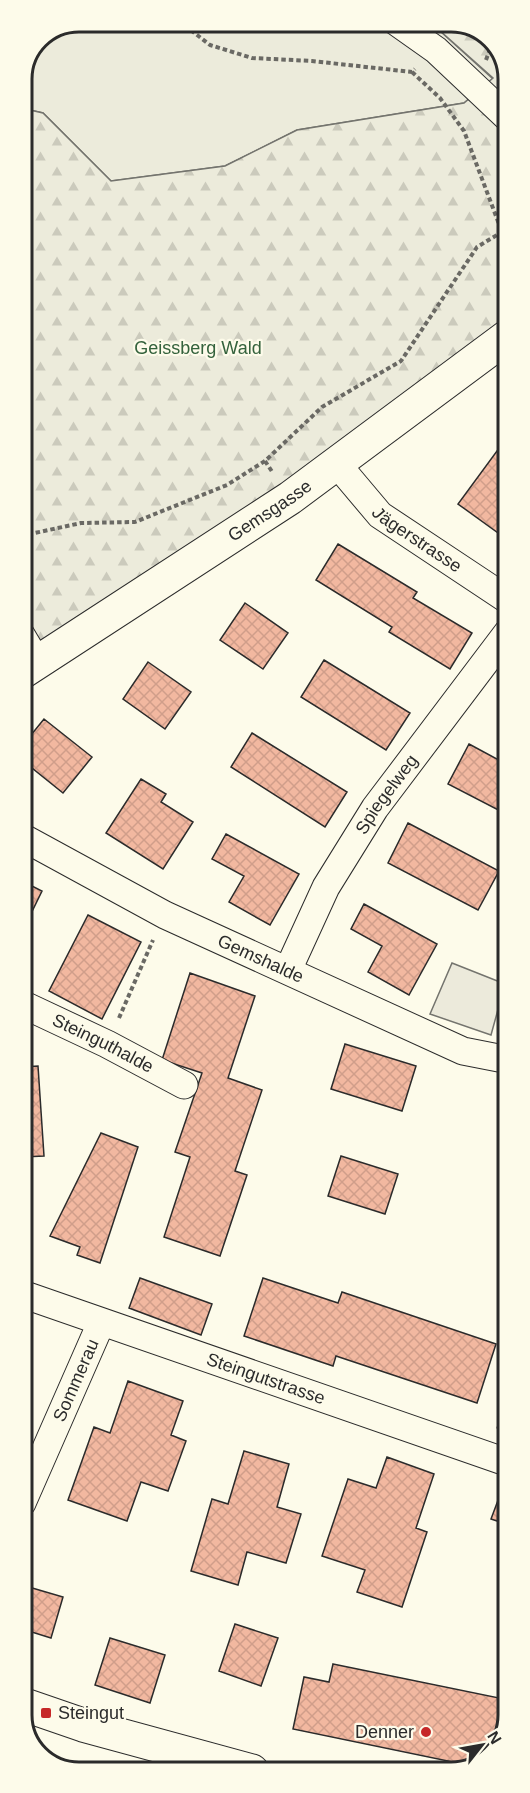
<svg xmlns="http://www.w3.org/2000/svg" width="530" height="1793" font-family="Arial,sans-serif">
	<style>
		.green { fill: #ecebdb; stroke: #74746e; stroke-width: 1.5 }
		.forest { fill: url(#forest-firs); stroke: #74746e; stroke-width: 1.5 }
		.parking { fill: #eceadb; stroke: #74746e; stroke-width: 1.5 }
		.building { fill: url(#building-cross-hatch); stroke: #2b2b2b; stroke-width: 1.5 }
		.lines { fill: none; stroke-linecap: round; stroke-linejoin: round }
		.service-casing { stroke: #2b2b2b; stroke-width: 16 }
		.minor-casing { stroke: #2b2b2b; stroke-width: 29 }
		.tertiary-casing { stroke: #2b2b2b; stroke-width: 35 }
		.path { stroke: #6a6964; stroke-width: 4; stroke-dasharray: 4.5 3; stroke-linecap: butt }
		.service { stroke: #fdfbea; stroke-width: 14 }
		.minor { stroke: #fdfbea; stroke-width: 27 }
		.tertiary { stroke: #fdfbea; stroke-width: 33 }
		.poi-dot { fill: #c62828; stroke: #fdfbea; stroke-width: 2 }
		.labels { text-anchor: middle; stroke-width: 4.5; stroke-linejoin: round; paint-order: stroke }
		.park-label { font-size: 18px; fill: #34623c; stroke: #fdfbea }
		.street-label { font-size: 18px; fill: #2b2b2b; stroke: #fdfbea }
		.poi-label { font-size: 18px; fill: #2b2b2b; stroke: #fdfbea; text-anchor: start }
		.rim { fill: none; stroke: #2b2b2b; stroke-width: 3 }
	</style>
	<defs>
		<pattern id="forest-firs" width="22" height="20" patternUnits="userSpaceOnUse" patternTransform="scale(1.5)"><rect width="22" height="20" fill="#ecebdb"/><path d="M5 1l3.5 6h-7zM16 11l3.5 6h-7z" fill="#cbcabc"/></pattern>
		<pattern id="building-cross-hatch" width="8" height="8" patternUnits="userSpaceOnUse" patternTransform="scale(1.5)"><rect width="8" height="8" fill="#f2b8a0"/><path d="M0 0l8 8M0 8l8-8" fill="none" stroke="#d09e8a"/></pattern>
	</defs>
	<rect width="100%" height="100%" fill="#fdfbea"/>
	<path class="green" d="M 78,21 L 429,21 L 493,79 L 464,103 L 297,130 L 225,166 L 111,181 L 43,113 L 21,108 L 21,75 L 38,38 Z"/>
	<path class="forest" d="M 429,21 L 459,21 L 490,35 L 508,67 L 508,336 L 21,673 L 21,108 L 43,113 L 111,181 L 225,166 L 297,130 L 464,103 L 493,78 Z"/>
	<path class="parking" d="M 452,963 L 505,984 L 491,1035 L 430,1014 Z"/>
	<path class="building" d="M 508,436 L 508,533 L 505,538 L 458,504 Z
		M 338,544 L 417,592 L 413,598 L 472,633 L 450,669 L 389,632 L 392,627 L 316,580 Z
		M 245,603 L 288,633 L 263,669 L 220,640 Z
		M 324,660 L 410,713 L 386,750 L 301,697 Z
		M 148,662 L 191,692 L 165,729 L 123,699 Z
		M 44,719 L 92,757 L 63,793 L 22,760 L 22,746 Z
		M 252,733 L 347,792 L 325,827 L 231,767 Z
		M 469,744 L 508,765 L 508,815 L 448,784 Z
		M 141,779 L 166,794 L 161,802 L 193,822 L 163,869 L 106,833 Z
		M 408,823 L 499,871 L 478,910 L 388,863 Z
		M 226,834 L 299,874 L 270,925 L 229,902 L 244,876 L 212,859 Z
		M 22,881 L 42,891 L 22,932 Z
		M 364,904 L 437,944 L 409,995 L 368,972 L 382,946 L 351,929 Z
		M 88,915 L 141,942 L 102,1019 L 49,991 Z
		M 190,973 L 255,996 L 228,1078 L 262,1090 L 235,1171 L 247,1175 L 220,1256 L 164,1237 L 190,1157 L 175,1152 L 202,1073 L 162,1060 Z
		M 345,1044 L 416,1066 L 402,1111 L 331,1089 Z
		M 38,1066 L 44,1156 L 22,1157 L 22,1067 Z
		M 101,1133 L 138,1147 L 100,1263 L 77,1255 L 80,1247 L 50,1236 Z
		M 341,1156 L 398,1174 L 385,1214 L 328,1196 Z
		M 22,1212 L 29,1215 L 22,1233 Z
		M 140,1278 L 212,1304 L 201,1335 L 129,1308 Z
		M 263,1278 L 338,1303 L 342,1292 L 496,1344 L 477,1403 L 336,1356 L 333,1366 L 244,1336 Z
		M 128,1381 L 183,1401 L 171,1435 L 186,1441 L 168,1491 L 141,1482 L 127,1521 L 68,1500 L 94,1427 L 110,1433 Z
		M 244,1451 L 289,1464 L 277,1507 L 301,1514 L 286,1563 L 247,1552 L 238,1585 L 191,1571 L 212,1499 L 228,1504 Z
		M 387,1457 L 434,1474 L 416,1528 L 427,1532 L 402,1607 L 357,1592 L 365,1570 L 322,1556 L 348,1479 L 376,1488 Z
		M 500,1495 L 509,1498 L 509,1525 L 491,1519 Z
		M 22,1585 L 63,1597 L 51,1638 L 22,1629 Z
		M 235,1624 L 278,1638 L 261,1686 L 219,1671 Z
		M 110,1638 L 165,1655 L 150,1703 L 95,1685 Z
		M 333,1664 L 509,1700 L 509,1715 L 495,1752 L 472,1766 L 293,1729 L 304,1677 L 329,1682 Z"/>
	<g class="lines">
		<defs>
			<path id="service" d="M 21,622 L 43,659"/>
			<g id="minor">
				<path d="M 395,21 L 436,50 L 508,118"/>
				<path id="s1" d="M 337,464 L 380,515 L 508,600"/>
				<path id="s2" d="M 22,837 L 165,915 L 463,1051 L 509,1060"/>
				<path id="s3" d="M 288,970 L 326,887 L 375,808 L 508,632"/>
				<path id="s4" d="M 22,1004 L 107,1044 L 184,1085"/>
				<path id="s5" d="M 22,1294 L 509,1463"/>
				<path id="s6" d="M 22,1503 L 101,1323"/>
			</g>
			<g id="tertiary">
				<path id="s7" d="M 21,673 L 290,498 L 508,336"/>
				<path d="M 22,1704 L 83,1725 L 252,1771"/>
			</g>
		</defs>
		<use href="#service" class="service-casing"/>
		<use href="#minor" class="minor-casing"/>
		<use href="#tertiary" class="tertiary-casing"/>
		<path class="path" d="M 179,21 L 210,45 L 252,58 L 312,61 L 412,72 L 415,69
			M 486,60 L 493,41
			M 412,72 L 440,98 L 464,131 L 502,232 L 508,239
			M 265,461 L 273,473
			M 21,536 L 81,523 L 135,522 L 227,485 L 265,461 L 322,407 L 401,361 L 477,247 L 502,232
			M 119,1018 L 153,940
			M 498,1429 L 509,1399"/>
		<use href="#service" class="service"/>
		<use href="#minor" class="minor"/>
		<use href="#tertiary" class="tertiary"/>
	</g>
	<g class="poi-dot">
		<rect x="40" y="1707" width="12" height="12" rx="3"/>
		<circle cx="426" cy="1732" r="6"/>
	</g>
	<g class="labels">
		<g class="park-label">
			<text x="198" y="354">Geissberg Wald</text>
		</g>
		<g class="street-label">
			<text dy="6" stroke="none"><textPath href="#s7" startOffset="297">Gemsgasse</textPath></text>
			<text dy="6" stroke="none"><textPath href="#s1" startOffset="111">Jägerstrasse</textPath></text>
			<text dy="6" stroke="none"><textPath href="#s3" startOffset="202">Spiegelweg</textPath></text>
			<text dy="6" stroke="none"><textPath href="#s2" startOffset="268">Gemshalde</textPath></text>
			<text dy="6" stroke="none"><textPath href="#s4" startOffset="90">Steinguthalde</textPath></text>
			<text dy="6" stroke="none"><textPath href="#s5" startOffset="258">Steingutstrasse</textPath></text>
			<text dy="6" stroke="none"><textPath href="#s6" startOffset="134">Sommerau</textPath></text>
		</g>
		<g class="poi-label">
			<text x="58" y="1719">Steingut</text>
			<text x="414" y="1738" text-anchor="end">Denner</text>
		</g>
	</g>
	<path d="M0 0H530V1793H0ZM79 32H451A47 47 0 0 1 498 79V1715A47 47 0 0 1 451 1762H79A47 47 0 0 1 32 1715V79A47 47 0 0 1 79 32Z" fill="#fdfbea" fill-rule="evenodd"/>
	<path class="rim" d="M79 32H451A47 47 0 0 1 498 79V1715A47 47 0 0 1 451 1762H79A47 47 0 0 1 32 1715V79A47 47 0 0 1 79 32Z"/>
	<g transform="translate(482 1745) rotate(59)" stroke="#fdfbea" stroke-width="4.5" paint-order="stroke">
	<path d="M0-4.5L10 22L0 15L-10 22Z" fill="#2b2b2b"/>
	<text y="-9" font-size="16" font-weight="bold" text-anchor="middle" fill="#2b2b2b">N</text>
	</g>
</svg>
